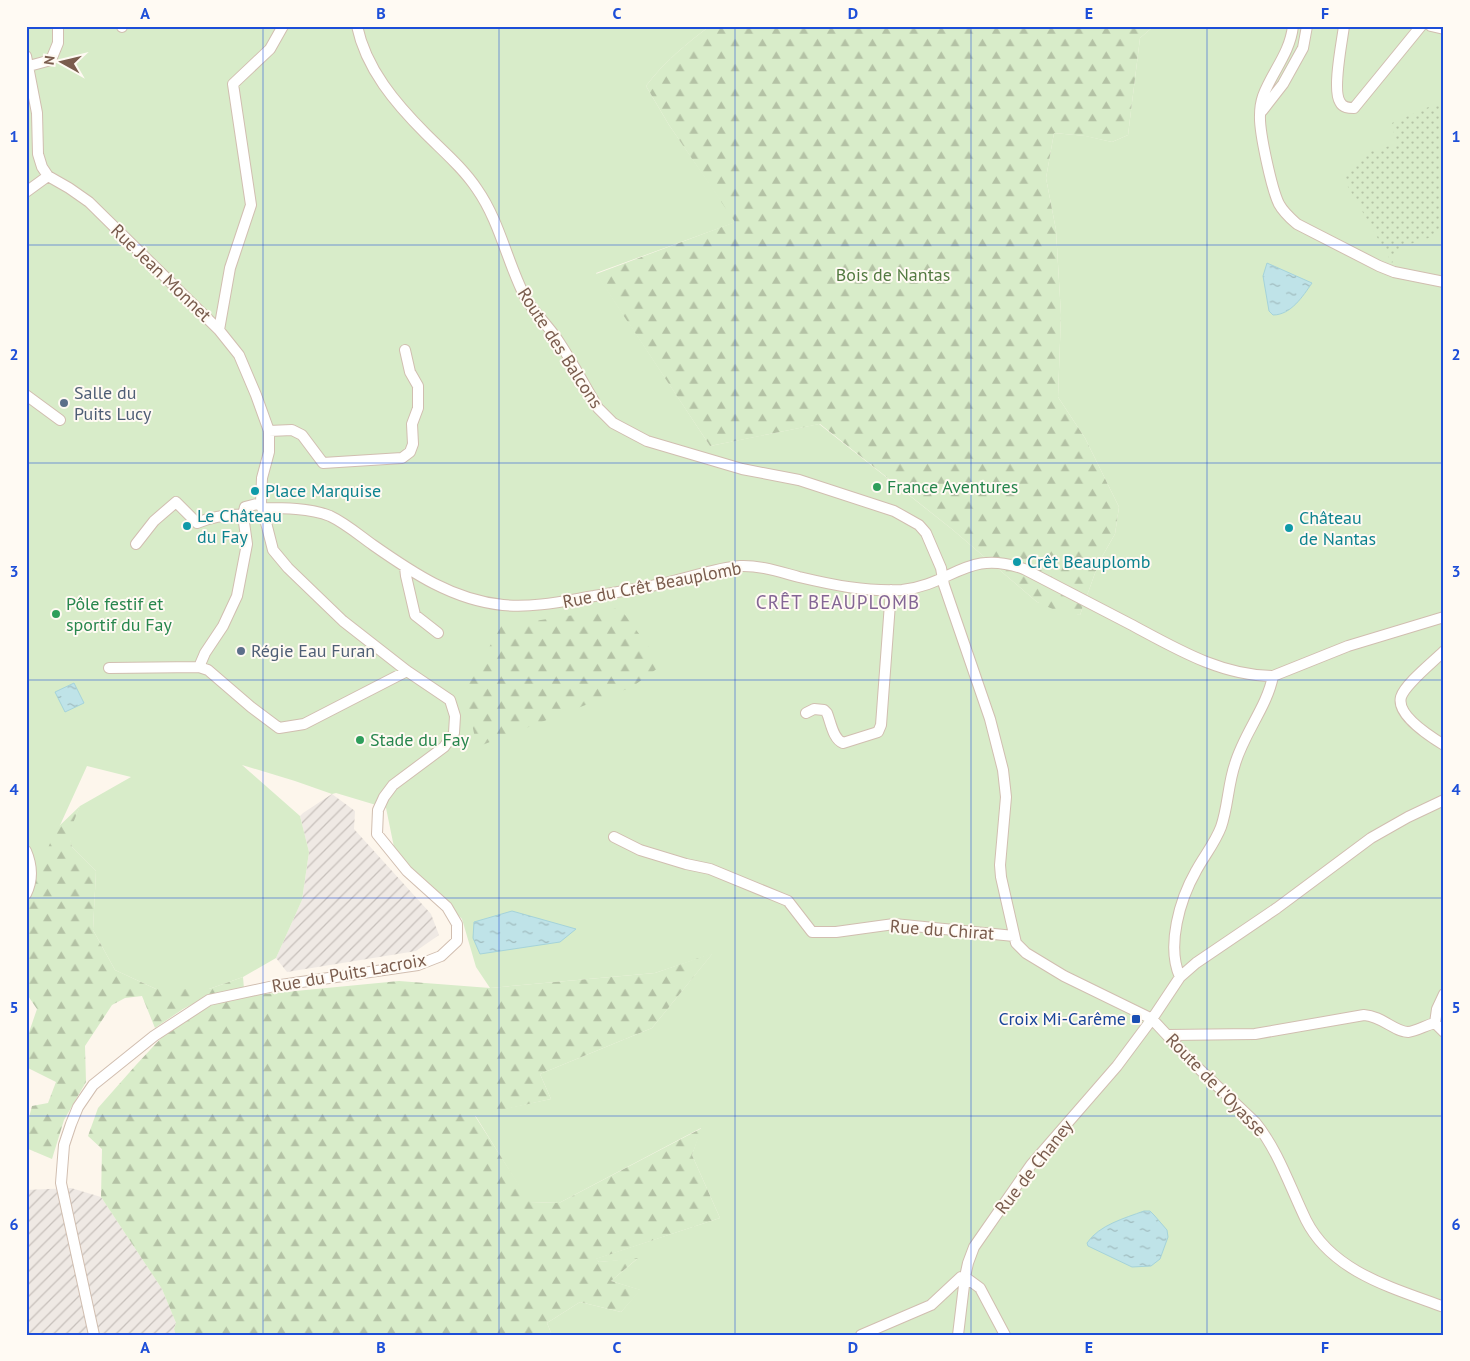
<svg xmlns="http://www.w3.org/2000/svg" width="1470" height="1361" font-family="'PT Sans',sans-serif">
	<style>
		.industrial { fill: url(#industrial-furrows) }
		.green { fill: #d8ecc9 }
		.forest { fill: url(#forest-firs) }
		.garden { fill: url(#garden-dots) }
		.water { fill: url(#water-ripples); stroke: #a5d3da }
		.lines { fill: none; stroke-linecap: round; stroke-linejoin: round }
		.minor-casing { stroke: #d1beb0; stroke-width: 12 }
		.minor { stroke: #fff; stroke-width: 10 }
		.grid { fill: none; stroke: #1d4ed8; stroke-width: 1; stroke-opacity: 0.55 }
		.service-dot { fill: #5c6f8a; stroke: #fffaf3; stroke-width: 2 }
		.leisure-dot { fill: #2e9e5b; stroke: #fffaf3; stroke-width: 2 }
		.culture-dot { fill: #0f9aa8; stroke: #fffaf3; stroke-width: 2 }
		.transit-dot { fill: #1a4fb4; stroke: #fffaf3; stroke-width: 2 }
		.labels { text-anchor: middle; stroke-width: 4; stroke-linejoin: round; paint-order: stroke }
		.street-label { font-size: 18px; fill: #7a5c4d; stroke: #fffaf3 }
		.park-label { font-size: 18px; fill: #537a41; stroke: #fffaf3 }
		.service-label { font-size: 18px; fill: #4e5e75; stroke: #fffaf3; text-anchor: start }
		.leisure-label { font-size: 18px; fill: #27864d; stroke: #fffaf3; text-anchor: start }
		.culture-label { font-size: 18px; fill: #0d838f; stroke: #fffaf3; text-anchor: start }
		.transit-label { font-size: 18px; fill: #164399; stroke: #fffaf3; text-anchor: end }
		.neighbourhood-label { font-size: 19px; letter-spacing: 1px; fill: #846695; stroke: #fffaf3 }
		.neatline { fill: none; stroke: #1d4ed8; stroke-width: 2 }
		.grid-label { font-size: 16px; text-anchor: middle; font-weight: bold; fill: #1d4ed8 }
	</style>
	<defs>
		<pattern id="industrial-furrows" width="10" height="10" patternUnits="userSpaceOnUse" patternTransform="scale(1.25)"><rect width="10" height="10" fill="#efe9e4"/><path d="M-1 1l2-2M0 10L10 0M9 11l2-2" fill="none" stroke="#c7c0bb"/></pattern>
		<pattern id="forest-firs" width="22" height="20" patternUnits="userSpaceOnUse" patternTransform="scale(1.25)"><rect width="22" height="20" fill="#d8ecc9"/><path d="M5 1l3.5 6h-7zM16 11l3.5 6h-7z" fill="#b4c2a5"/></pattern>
		<pattern id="garden-dots" width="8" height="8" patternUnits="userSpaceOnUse" patternTransform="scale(1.25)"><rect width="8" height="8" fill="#d8ecc9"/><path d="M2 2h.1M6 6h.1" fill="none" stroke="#b4c2a5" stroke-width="1.8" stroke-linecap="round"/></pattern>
		<pattern id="water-ripples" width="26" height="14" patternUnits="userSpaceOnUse" patternTransform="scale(1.25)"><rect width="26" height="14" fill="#bfe3e8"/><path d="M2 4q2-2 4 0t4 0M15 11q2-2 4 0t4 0" fill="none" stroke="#a0bbbe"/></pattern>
	</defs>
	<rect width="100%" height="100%" fill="#fdf6ec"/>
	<path class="industrial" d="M 332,794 L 355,811 L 354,829 L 431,914 L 439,935 L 416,951 L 287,972 L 276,958 L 302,900 L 309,852 L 300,816 L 303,813 Z
		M 71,1188 L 101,1197 L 162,1289 L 176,1323 L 174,1329 L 176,1335 L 26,1335 L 26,1190 Z"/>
	<path class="green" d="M 26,26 L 710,26 C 687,43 663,63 646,86 L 669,125 L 736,222 L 596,273 L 710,446 L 819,424 L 953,530 L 1037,602 L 1080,615 L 1099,562 L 1115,534 L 1119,507 L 1085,438 L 1058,397 L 1061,315 L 1056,230 L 1046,178 L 1054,133 L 1086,136 L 1112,142 L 1128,135 L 1140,38 L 1154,26 L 1444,26 L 1444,1335 L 552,1335 L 547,1323 L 580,1302 L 621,1312 L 640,1290 L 611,1281 L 637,1259 L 599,1262 L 595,1259 L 720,1218 L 692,1155 L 701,1128 L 559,1203 L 529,1202 L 475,1115 L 551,1099 L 540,1074 L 652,1028 L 712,954 L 655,973 L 490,988 L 476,967 L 462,919 L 395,852 L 386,808 L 336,793 L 332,794 L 295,781 L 242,765 L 300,816 L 309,852 L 302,900 L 276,958 L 243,977 L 209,989 L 156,989 L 115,970 L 93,930 L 96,871 L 72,847 L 68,833 L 80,806 L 131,777 L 87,766 L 26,900 Z"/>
	<path class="forest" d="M 710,26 L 1154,26 L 1140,38 L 1128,135 L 1112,142 L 1085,136 L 1054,133 L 1046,178 L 1056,230 L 1061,315 L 1058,397 L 1085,438 L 1119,507 L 1115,534 L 1099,562 L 1080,615 L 1057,611 L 1037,602 L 953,530 L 820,424 L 710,446 L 596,274 L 735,222 L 669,125 L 646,86 C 663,63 687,43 710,26 Z
		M 620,608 L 662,665 L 632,687 L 477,747 L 465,691 L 501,626 Z
		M 80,806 L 69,833 L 72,847 L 96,871 L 93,930 L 115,970 L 156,989 L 209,989 L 243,977 L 244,989 L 208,996 L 183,1009 L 155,1028 L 142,996 L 125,998 L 112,1005 L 85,1046 L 86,1082 L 64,1120 L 52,1159 L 26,1148 L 26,1129 L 32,1106 L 48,1103 L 56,1082 L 26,1067 L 26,1041 L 37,1009 L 26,993 L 26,900 L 56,829 Z
		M 713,953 L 652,1028 L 540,1074 L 551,1099 L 475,1116 L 530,1202 L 559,1203 L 702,1128 L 692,1155 L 720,1218 L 596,1259 L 599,1262 L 638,1258 L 611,1281 L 641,1290 L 621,1312 L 580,1302 L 547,1323 L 552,1335 L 176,1335 L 174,1329 L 176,1323 L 162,1289 L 101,1197 L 102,1149 L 88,1136 L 98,1108 L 136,1065 L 163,1036 L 211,1003 L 253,995 L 399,981 L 490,988 L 655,973 Z"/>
	<path class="garden" d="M 1440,102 L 1444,112 L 1444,233 L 1401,247 L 1392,263 L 1343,178 L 1368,152 L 1396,144 L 1392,123 Z"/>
	<path class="water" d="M 1267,263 L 1312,283 C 1303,296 1291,315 1273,315 L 1269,311 L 1263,276 Z
		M 74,683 L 84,703 L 65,712 L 55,692 Z
		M 512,911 L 576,929 L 560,942 L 480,954 L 473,938 L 474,922 Z
		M 1144,1211 L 1150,1211 L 1154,1215 L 1167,1230 L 1168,1237 L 1160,1259 L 1151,1266 L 1132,1267 L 1088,1246 L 1087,1243 C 1099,1225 1125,1218 1144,1211 Z"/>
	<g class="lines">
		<defs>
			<path id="minor" d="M 122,26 L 122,27
				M 357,26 C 366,69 396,104 426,134 C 444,152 463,168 477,189 C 500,222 507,262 525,297 C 534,313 547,324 557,339 C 572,361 584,385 598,408 L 613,423 L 647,441 L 742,469 L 799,480 L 894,511 L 919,525 L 926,533 L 941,568 L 944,585 L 990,719 L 1003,770 L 1006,797 L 1000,865 L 1001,877 L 1016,943 L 1026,953 L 1064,976 L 1152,1019 L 1193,1063 L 1255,1122 C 1278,1150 1290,1187 1306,1220 C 1332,1272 1393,1288 1444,1307
				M 1293,26 C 1290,53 1272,72 1263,96 C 1261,102 1260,109 1260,115 C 1259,132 1272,190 1279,204 C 1284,213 1290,218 1297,224 L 1379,266 L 1394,272 L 1444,282
				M 1344,26 C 1342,42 1332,90 1340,102 C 1343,108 1349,108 1354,108 L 1421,26
				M 1431,26 L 1444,29
				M 26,56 L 37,113 L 38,154 L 42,167 L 48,176 L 69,188 L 89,202 L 219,330 L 239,355 L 256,395 L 269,431 L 269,452 L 262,478 L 261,503 L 273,550 L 288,568 L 343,621 L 407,671 L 450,700 L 455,716 L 454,733 L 444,747 L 393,785 L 384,797 L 378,810 L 377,834 L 407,871 L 447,907 L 457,924 L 457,941 L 441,956 L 418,965 L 274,986 L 209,1000 L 154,1036 L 93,1085 L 78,1107 L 71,1124 L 64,1145 L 61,1183 L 94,1335
				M 29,66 L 51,60 L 58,43 L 58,26
				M 1262,111 L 1283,84 L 1303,48 L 1307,26
				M 26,192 L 48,176
				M 219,330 L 230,268 L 251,205 L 233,84 L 270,49 L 283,26
				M 26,395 L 60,420
				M 269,431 L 292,430 L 302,435 L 323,463 L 402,458 L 410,452 L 413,444 L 412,424 L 418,408 L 418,386 L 410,372 L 405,350
				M 262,508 C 283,508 310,508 330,516 C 345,523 359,535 373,545 C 413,573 453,600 503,605 C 534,608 564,601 594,596 C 620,591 647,588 673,581 C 695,576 717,568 740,566 C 759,565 780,572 799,577 C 833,585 866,592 902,590 C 952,585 967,548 1024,569 C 1059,587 1095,606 1130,624 C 1175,648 1221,676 1273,676 L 1348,646 L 1444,617
				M 136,544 L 154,521 L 176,502 L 197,523 C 212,517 227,514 243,515
				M 405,567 L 406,576 L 415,615 L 438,633
				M 1444,651 C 1433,662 1405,684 1401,697 C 1396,715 1431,737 1444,745
				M 199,667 L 208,670 L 251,707 L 279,728 L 304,724 L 407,671
				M 109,668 L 199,667 L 205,653 L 223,626 L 237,596 L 247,544 L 243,515 L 245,507 L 261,503
				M 806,713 L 814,709 L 824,710 L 827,713 C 831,723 833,739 843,743 L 878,732 L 881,725 L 891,590
				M 614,837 L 640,850 L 686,864 L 710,869 L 788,901 L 812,932 L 836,932 L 894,924 L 1014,936
				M 26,851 C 32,865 33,880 26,894
				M 1180,977 C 1166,946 1180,899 1196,871 C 1204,856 1215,843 1221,827 C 1228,807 1228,784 1235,764 C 1244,733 1267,707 1273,676
				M 1435,1023 L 1444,1032
				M 1168,1035 L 1255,1034 L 1364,1015 C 1382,1016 1395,1032 1408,1032 C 1417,1031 1426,1025 1435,1023 L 1437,1009 L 1444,994
				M 965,1277 L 980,1288 L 1005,1335
				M 861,1335 L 931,1305 L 961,1277 L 965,1277
				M 958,1335 L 965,1277 L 968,1263 L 974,1247 L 1031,1165 L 1117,1066 L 1152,1019 L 1180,977 L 1196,963 L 1277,908 L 1371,838 L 1408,817 L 1444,800"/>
		</defs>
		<use href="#minor" class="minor-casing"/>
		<use href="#minor" class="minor"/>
	</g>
	<path class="grid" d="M 263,26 L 263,1335M 499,26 L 499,1335M 735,26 L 735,1335M 971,26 L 971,1335M 1207,26 L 1207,1335M 26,245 L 1444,245M 26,463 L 1444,463M 26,680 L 1444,680M 26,898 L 1444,898M 26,1116 L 1444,1116"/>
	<g class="service-dot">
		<circle cx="64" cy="403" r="5"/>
		<circle cx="241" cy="651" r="5"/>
	</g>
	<g class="leisure-dot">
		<circle cx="877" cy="487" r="5"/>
		<circle cx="56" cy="614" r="5"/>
		<circle cx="360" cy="740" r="5"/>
	</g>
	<g class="culture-dot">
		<circle cx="255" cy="491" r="5"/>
		<circle cx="187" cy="526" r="5"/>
		<circle cx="1289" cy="528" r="5"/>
		<circle cx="1017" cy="562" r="5"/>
	</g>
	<rect class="transit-dot" x="1131" y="1014" width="10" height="10" rx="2.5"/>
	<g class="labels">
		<g class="street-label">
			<text transform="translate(161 273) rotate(44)" y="6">Rue Jean Monnet</text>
			<text transform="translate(560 348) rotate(57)" y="6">Route des Balcons</text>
			<text transform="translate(652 585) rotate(-11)" y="6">Rue du Crêt Beauplomb</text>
			<text transform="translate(942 930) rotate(4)" y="6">Rue du Chirat</text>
			<text transform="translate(349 973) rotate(-10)" y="6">Rue du Puits Lacroix</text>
			<text transform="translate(1216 1085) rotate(46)" y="6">Route de l'Oyasse</text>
			<text transform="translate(1034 1167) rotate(-52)" y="6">Rue de Chaney</text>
		</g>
		<g class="park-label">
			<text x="893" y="281">Bois de Nantas</text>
		</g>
		<g class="service-label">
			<text x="74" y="399">Salle du<tspan x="74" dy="21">Puits Lucy</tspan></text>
			<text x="251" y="657">Régie Eau Furan</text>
		</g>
		<g class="leisure-label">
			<text x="887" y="493">France Aventures</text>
			<text x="66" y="610">Pôle festif et<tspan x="66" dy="21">sportif du Fay</tspan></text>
			<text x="370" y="746">Stade du Fay</text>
		</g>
		<g class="culture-label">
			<text x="265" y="497">Place Marquise</text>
			<text x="197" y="522">Le Château<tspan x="197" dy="21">du Fay</tspan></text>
			<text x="1299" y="524">Château<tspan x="1299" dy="21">de Nantas</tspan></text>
			<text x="1027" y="568">Crêt Beauplomb</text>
		</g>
		<g class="transit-label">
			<text x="1126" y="1025">Croix Mi-Carême</text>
		</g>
		<g class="neighbourhood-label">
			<text x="838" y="609">CRÊT BEAUPLOMB</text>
		</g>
	</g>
	<rect width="1470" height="1361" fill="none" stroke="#fffaf3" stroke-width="55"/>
	<g transform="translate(62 62) rotate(278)" stroke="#fffaf3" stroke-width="4" paint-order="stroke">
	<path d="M0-4L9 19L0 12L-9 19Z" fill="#7a5c4d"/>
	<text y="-8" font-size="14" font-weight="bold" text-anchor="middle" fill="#7a5c4d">N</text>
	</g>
	<rect x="28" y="28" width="1414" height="1306" class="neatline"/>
	<g class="grid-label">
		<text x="145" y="19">A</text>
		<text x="381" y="19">B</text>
		<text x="617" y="19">C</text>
		<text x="853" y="19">D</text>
		<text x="1089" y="19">E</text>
		<text x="1325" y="19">F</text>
		<text x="14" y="142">1</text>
		<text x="1456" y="142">1</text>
		<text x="14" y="360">2</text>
		<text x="1456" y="360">2</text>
		<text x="14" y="577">3</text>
		<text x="1456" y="577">3</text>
		<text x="14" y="795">4</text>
		<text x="1456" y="795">4</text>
		<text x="14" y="1013">5</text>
		<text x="1456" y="1013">5</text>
		<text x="14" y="1230">6</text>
		<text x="1456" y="1230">6</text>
		<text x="145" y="1353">A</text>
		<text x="381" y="1353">B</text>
		<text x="617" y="1353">C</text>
		<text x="853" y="1353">D</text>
		<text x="1089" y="1353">E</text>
		<text x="1325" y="1353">F</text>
	</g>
</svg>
